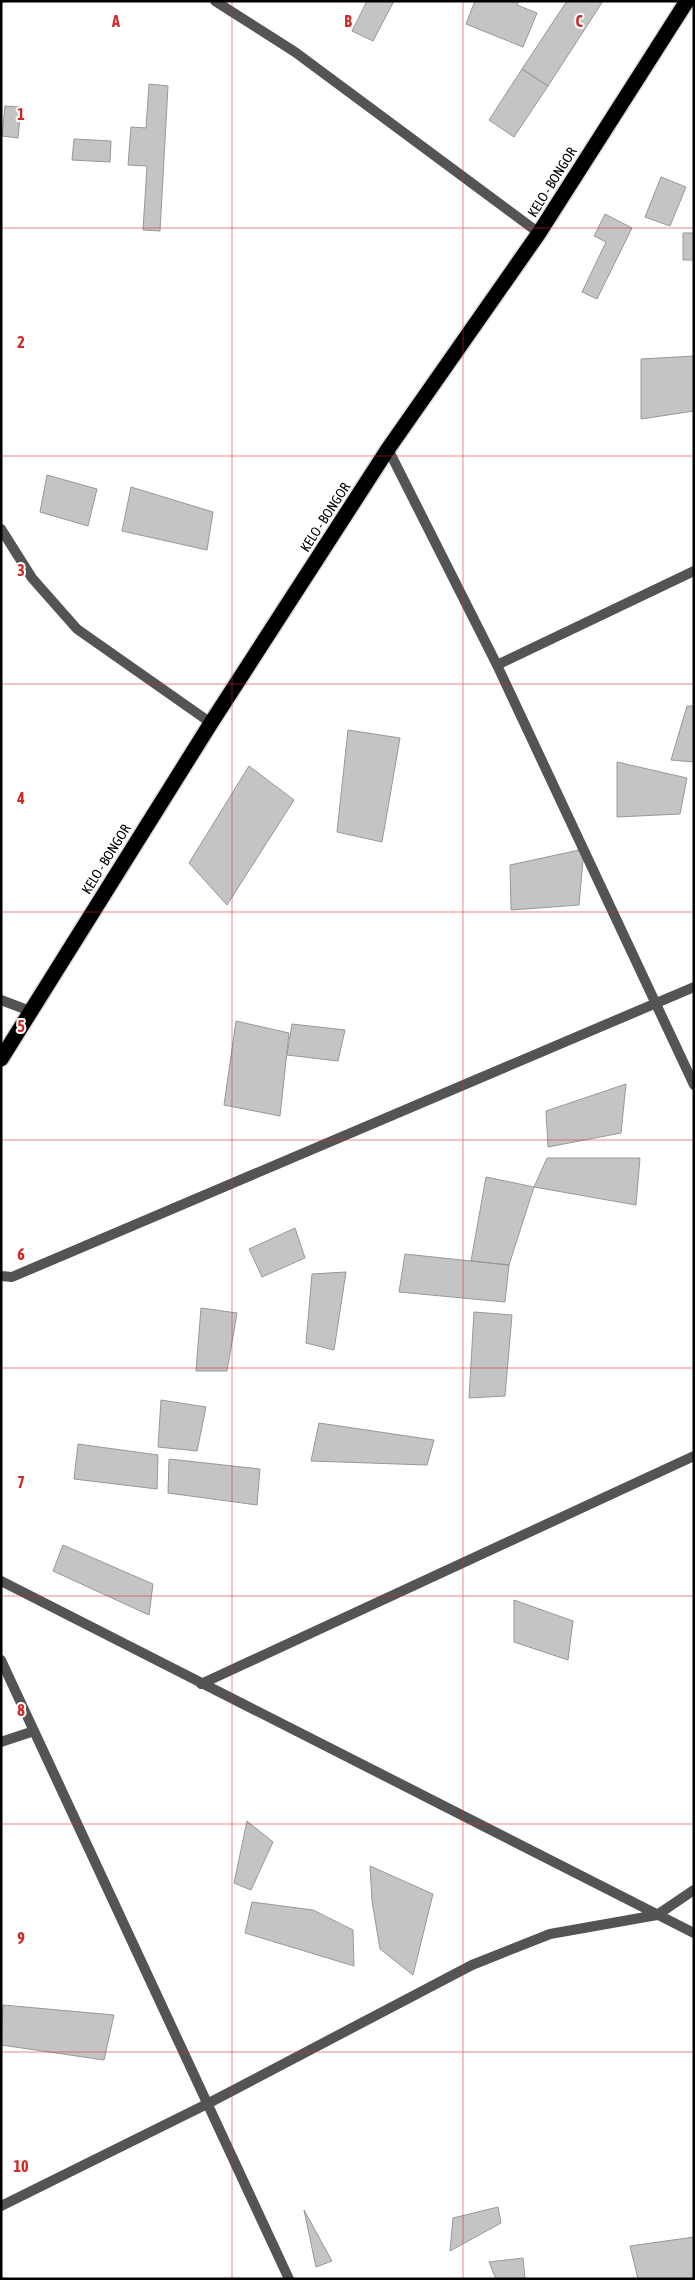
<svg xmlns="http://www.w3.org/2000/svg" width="695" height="2280" font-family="'Asap Condensed',sans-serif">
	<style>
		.building { fill: #c4c4c4; stroke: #989898 }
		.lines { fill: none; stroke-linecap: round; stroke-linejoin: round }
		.highway-casing { stroke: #dbdbdb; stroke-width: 18 }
		.street { stroke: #545454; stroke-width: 10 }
		.highway { stroke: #000; stroke-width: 15 }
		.grid { fill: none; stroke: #d62828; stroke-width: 1; stroke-opacity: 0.55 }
		.labels { text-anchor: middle; stroke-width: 4; stroke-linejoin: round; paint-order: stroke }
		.street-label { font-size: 14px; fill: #000; stroke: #fff }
		.grid-label { font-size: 16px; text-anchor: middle; font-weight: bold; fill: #d62828; stroke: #fff; stroke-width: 4; stroke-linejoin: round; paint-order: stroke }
	</style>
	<rect width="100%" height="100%" fill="#fff"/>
	<path class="building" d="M 367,1 L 394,1 L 373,41 L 352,31 Z
		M 475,1 L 519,1 L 517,5 L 537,13 L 523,47 L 466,24 Z
		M 567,1 L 603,1 L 548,86 L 522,69 Z
		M 522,69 L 548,86 L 514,137 L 489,120 Z
		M 149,84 L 168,86 L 160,231 L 143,230 L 147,166 L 128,165 L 131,127 L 146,128 Z
		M 5,106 L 21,107 L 18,138 L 2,136 Z
		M 74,139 L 111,141 L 110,162 L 72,160 Z
		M 661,177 L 686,187 L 670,226 L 645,217 Z
		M 605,214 L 632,228 L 597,299 L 582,292 L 606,242 L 594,236 Z
		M 683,233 L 694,233 L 694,260 L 683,260 Z
		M 694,356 L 694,411 L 641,419 L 641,359 Z
		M 47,475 L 97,489 L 88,526 L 40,512 Z
		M 131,487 L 213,512 L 207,550 L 122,531 Z
		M 687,706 L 694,706 L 694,762 L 671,760 Z
		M 348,730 L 400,738 L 382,842 L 337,832 Z
		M 617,762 L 687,778 L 680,814 L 617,817 Z
		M 249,766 L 294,800 L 227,905 L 189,863 Z
		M 584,849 L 579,905 L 511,910 L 510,865 Z
		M 236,1021 L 289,1033 L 280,1116 L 224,1105 Z
		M 292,1024 L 345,1030 L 338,1061 L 287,1055 Z
		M 626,1084 L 621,1133 L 548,1147 L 546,1111 Z
		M 547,1158 L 640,1158 L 636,1205 L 534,1187 Z
		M 486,1177 L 534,1187 L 509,1265 L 471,1261 Z
		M 295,1228 L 305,1258 L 262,1277 L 249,1249 Z
		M 405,1254 L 509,1265 L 505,1302 L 399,1292 Z
		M 346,1272 L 334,1350 L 306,1343 L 312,1274 Z
		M 201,1308 L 237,1313 L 227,1371 L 196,1371 Z
		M 474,1312 L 512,1315 L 505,1396 L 469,1398 Z
		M 161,1400 L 206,1407 L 197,1451 L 158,1447 Z
		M 319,1423 L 434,1440 L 427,1465 L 311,1461 Z
		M 78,1444 L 158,1455 L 157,1489 L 74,1479 Z
		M 169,1459 L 260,1469 L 257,1505 L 168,1493 Z
		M 63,1545 L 153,1584 L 149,1615 L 53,1571 Z
		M 514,1600 L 573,1621 L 568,1660 L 514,1642 Z
		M 247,1821 L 273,1842 L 251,1890 L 234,1883 Z
		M 370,1866 L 433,1894 L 413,1975 L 380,1949 L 372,1901 Z
		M 252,1902 L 313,1910 L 353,1930 L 354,1966 L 245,1933 Z
		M 3,2005 L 114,2015 L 104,2060 L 1,2045 Z
		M 498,2207 L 501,2223 L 450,2251 L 453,2218 Z
		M 304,2210 L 332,2261 L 316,2267 Z
		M 694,2237 L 694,2279 L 638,2279 L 630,2246 Z
		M 523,2258 L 525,2279 L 496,2279 L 489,2262 Z"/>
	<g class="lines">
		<defs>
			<path id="highway" d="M 1,1059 L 211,723 L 388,449 L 539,233 L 687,1"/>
		</defs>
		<use href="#highway" class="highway-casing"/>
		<path class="street" d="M 215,1 L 295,52 L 539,233
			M 388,449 L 497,665 L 694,1085
			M 1,529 L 32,578 L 77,629 L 211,723
			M 497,665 L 694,571
			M 1,1000 L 30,1011
			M 1,1276 L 12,1277 L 694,987
			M 1,1581 L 694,1933
			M 1,1660 L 289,2279
			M 201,1684 L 694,1456
			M 1,1742 L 34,1731
			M 1,2206 L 207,2104 L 472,1965 L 550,1934 L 657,1915 L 694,1890"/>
		<use href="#highway" class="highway"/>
	</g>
	<path class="grid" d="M 232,1 L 232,2279M 463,1 L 463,2279M 1,228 L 694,228M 1,456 L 694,456M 1,684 L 694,684M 1,912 L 694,912M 1,1140 L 694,1140M 1,1368 L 694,1368M 1,1596 L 694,1596M 1,1824 L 694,1824M 1,2052 L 694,2052"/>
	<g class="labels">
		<g class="street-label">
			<text transform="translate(552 182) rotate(-58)" y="5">KELO - BONGOR</text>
			<text transform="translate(325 517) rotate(-57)" y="5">KELO - BONGOR</text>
			<text transform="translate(106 859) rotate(-58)" y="5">KELO - BONGOR</text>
		</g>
	</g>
	<g class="grid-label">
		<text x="116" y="27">A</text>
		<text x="348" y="27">B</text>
		<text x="579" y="27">C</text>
		<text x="21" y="120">1</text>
		<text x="21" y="348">2</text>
		<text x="21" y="576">3</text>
		<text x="21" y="804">4</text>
		<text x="21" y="1032">5</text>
		<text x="21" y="1260">6</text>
		<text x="21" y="1488">7</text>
		<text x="21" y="1716">8</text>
		<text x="21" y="1944">9</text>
		<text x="21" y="2172">10</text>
	</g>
	<rect width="695" height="2280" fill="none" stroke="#000000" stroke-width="5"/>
</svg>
